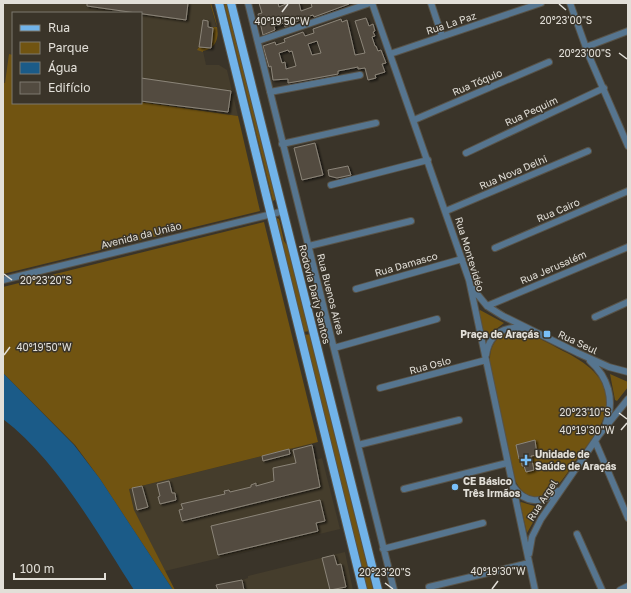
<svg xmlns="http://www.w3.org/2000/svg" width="631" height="593" font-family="'Golos Text',sans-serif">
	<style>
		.built { fill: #453d2c }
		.green { fill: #715411 }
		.water { fill: #1b5b88 }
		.building { fill: #524b40; stroke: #8c8579; fill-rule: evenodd; filter: url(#shadow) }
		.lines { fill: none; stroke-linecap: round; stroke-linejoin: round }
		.minor-casing { stroke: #585348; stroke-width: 8 }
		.major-casing { stroke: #585348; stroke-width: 10 }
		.minor { stroke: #56758f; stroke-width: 6 }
		.major { stroke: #71b3e9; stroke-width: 8 }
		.ticks { fill: none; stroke: #e2dfd8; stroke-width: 1.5 }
		.poi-dot { fill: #79bff8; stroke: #3a3429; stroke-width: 1.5 }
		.labels { text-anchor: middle; stroke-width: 3; stroke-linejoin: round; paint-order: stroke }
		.street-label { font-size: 10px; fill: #e2dfd8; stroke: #3a3429 }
		.poi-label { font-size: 10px; font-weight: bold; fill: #e2dfd8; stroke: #3a3429; text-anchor: start }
		.ticks-label { font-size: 10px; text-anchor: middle; fill: #e2dfd8; stroke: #3a3429; stroke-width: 3; stroke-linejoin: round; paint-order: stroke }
	</style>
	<defs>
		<filter id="shadow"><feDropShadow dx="2" dy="1.5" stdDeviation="1" flood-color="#0009"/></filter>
	</defs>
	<rect width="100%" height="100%" fill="#3a3429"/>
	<path class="built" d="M 3,3 L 210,3 L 218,34 L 214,45 L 203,51 L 206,65 L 219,65 L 227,70 L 238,116 L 141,102 L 141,13 L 13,13 L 13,84 L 3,82 Z
		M 311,444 L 316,460 L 322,458 L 340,529 L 165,571 L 134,511 L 129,489 Z
		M 345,552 L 353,590 L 244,590 L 242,580 L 248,578 L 248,576 Z"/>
	<path class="green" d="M 210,3 L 211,3 C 215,19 227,46 203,51 L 203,52 L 197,50 L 199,47 L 211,48 L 213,27 L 217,27 Z
		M 224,3 L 229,3 L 278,198 L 273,201 Z
		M 9,54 L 13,55 L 13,103 L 141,102 L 238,116 L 260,211 L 3,274 L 3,82 L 5,83 Z
		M 275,217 L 279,219 L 284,241 L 289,248 L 310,331 L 303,332 Z
		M 264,222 L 318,442 L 129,489 L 134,510 L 175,590 L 173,590 L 100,479 L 75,445 L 3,373 L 3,287 Z
		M 480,310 L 504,323 L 486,337 L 484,336 L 479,312 Z
		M 512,332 C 530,331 548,343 563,351 C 592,365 618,386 602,422 C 596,435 585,448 576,460 C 566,474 557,493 538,497 C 527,498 519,489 515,480 L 490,363 C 489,346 496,335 512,332 Z
		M 311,334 L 373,590 L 367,590 L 304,335 Z
		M 610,374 L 628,382 L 628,387 L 617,401 L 615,400 Z
		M 521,502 L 541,508 L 527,533 L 520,503 Z"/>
	<path class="water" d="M 3,373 L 74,445 L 100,479 L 173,590 L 134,590 C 98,534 57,460 3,419 Z"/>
	<path class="building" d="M 87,3 L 188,3 L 186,20 L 87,6 Z
		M 259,3 L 278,3 L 279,7 L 288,3 L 299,3 L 301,11 L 312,7 L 311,3 L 349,4 L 314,17 L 313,15 L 304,18 L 285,27 L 284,23 L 274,26 L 275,30 L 263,35 L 258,14 L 262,13 Z
		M 366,18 L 369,26 L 373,24 L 375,31 L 373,32 L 375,36 L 372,37 L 375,46 L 376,46 L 378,51 L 381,50 L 386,63 L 382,64 L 385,72 L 375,75 L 376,78 L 368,80 L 365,68 L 358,69 L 358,67 L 338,71 L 338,74 L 300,81 L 288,83 L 288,79 L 273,80 L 271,66 L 269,67 L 263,46 L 275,42 L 276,45 L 285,42 L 284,39 L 303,32 L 305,36 L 314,33 L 313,29 L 341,19 L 342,22 L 347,20 L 355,55 L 365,53 L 355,21 ZM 317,41 L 321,53 L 312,55 L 308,44 ZM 288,50 L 289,52 L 292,51 L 296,66 L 286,69 L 285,62 L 282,63 L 279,53 Z
		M 203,20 L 208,21 L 208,27 L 213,28 L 211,48 L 199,47 Z
		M 141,78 L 231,91 L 228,112 L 141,101 Z
		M 315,143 L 323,175 L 302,180 L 294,148 Z
		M 348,166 L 351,175 L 337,178 L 329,176 L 328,170 Z
		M 535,440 L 537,455 L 531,456 L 534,470 L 526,472 L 524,466 L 522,466 L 521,458 L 519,459 L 516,445 Z
		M 312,445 L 320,487 L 182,521 L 179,510 L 183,509 L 181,504 L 225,494 L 224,491 L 229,490 L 230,492 L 251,487 L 251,485 L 256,483 L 256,486 L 274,481 L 273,468 L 296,463 L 293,450 Z
		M 289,449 L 290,454 L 263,461 L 262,456 Z
		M 169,481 L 172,493 L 175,493 L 176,500 L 160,504 L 158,497 L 160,496 L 157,484 Z
		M 142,486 L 148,507 L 137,510 L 132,488 Z
		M 320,500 L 325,521 L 316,523 L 318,531 L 218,555 L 211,526 Z
		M 334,555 L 337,565 L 341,564 L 346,587 L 330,590 L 322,558 Z
		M 242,580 L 244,590 L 218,590 L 216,585 Z"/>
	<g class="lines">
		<defs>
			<path id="minor" d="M 248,3 L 394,590
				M 372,3 L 469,280 L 535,590
				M 431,3 L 442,36
				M 570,3 L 589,56 L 628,146
				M 258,41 L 370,3
				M 586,47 L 628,31
				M 390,54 L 541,3
				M 270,92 L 360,75
				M 414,120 L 549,62
				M 282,144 L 376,123
				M 466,153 L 604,88
				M 331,185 L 428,160
				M 446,211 L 588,151
				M 309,246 L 411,221
				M 495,248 L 628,191
				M 3,280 L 284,211
				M 356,289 L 462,259
				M 473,289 L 487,306 L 503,316 L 578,353 L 609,367 L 628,372
				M 487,306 L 628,247
				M 595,317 L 628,302
				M 334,348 L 437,319
				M 486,355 C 489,334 504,326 524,328
				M 590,361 C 608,377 615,400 606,423
				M 380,388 L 486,360
				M 595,441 L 628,518
				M 358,445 L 459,420
				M 513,486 C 525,504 542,504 558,491
				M 404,489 L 507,463
				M 577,534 L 602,590
				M 383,549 L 483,523
				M 529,554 L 532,537 L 541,519 L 599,435 L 628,399
				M 429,587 L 529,563
				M 620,590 L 628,586"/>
			<path id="major" d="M 219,3 L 363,590
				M 231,3 L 378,590"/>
		</defs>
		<use href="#minor" class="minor-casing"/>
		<use href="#major" class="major-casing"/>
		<use href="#minor" class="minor"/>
		<use href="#major" class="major"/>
	</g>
	<path class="ticks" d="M 559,4 L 566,10M 282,12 L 288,4M 619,53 L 627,59M 4,274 L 12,280M 4,355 L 10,347M 619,413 L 627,419M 621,430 L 627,423M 385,583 L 393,589M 492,589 L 498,581"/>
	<g class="poi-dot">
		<rect x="543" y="330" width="8" height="8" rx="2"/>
		<path d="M524 454h4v4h4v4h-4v4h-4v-4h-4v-4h4z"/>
		<circle cx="455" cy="487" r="4"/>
	</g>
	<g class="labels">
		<g class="street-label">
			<text transform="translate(451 23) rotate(-18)" y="4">Rua La Paz</text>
			<text transform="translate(477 82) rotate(-23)" y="4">Rua Tóquio</text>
			<text transform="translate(531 111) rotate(-25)" y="4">Rua Pequim</text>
			<text transform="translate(513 172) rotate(-23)" y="4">Rua Nova Delhi</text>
			<text transform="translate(558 210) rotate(-23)" y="4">Rua Cairo</text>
			<text transform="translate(141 235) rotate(-14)" y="4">Avenida da União</text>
			<text transform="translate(470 254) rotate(73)" y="4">Rua Montevidéo</text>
			<text transform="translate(406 264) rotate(-16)" y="4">Rua Damasco</text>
			<text transform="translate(553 267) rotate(-23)" y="4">Rua Jerusalém</text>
			<text transform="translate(315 294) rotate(76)" y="4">Rodovia Darly Santos</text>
			<text transform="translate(331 294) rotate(76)" y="4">Rua Buenos Aires</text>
			<text transform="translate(578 342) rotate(25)" y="4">Rua Seul</text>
			<text transform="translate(430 365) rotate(-15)" y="4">Rua Oslo</text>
			<text transform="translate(542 500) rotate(-57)" y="4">Rua Argel</text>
		</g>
		<g class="poi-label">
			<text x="539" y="338" text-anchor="end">Praça de Araçás</text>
			<text x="535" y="458">Unidade de<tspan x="535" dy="12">Saúde de Araçás</tspan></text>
			<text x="463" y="485">CE Básico<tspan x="463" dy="12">Três Irmãos</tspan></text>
		</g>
	</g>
	<g class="ticks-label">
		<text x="566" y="24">20°23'00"S</text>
		<text x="282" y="25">40°19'50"W</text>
		<text x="585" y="57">20°23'00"S</text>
		<text x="46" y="284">20°23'20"S</text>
		<text x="44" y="351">40°19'50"W</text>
		<text x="585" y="416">20°23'10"S</text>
		<text x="587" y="434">40°19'30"W</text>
		<text x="498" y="575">40°19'30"W</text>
		<text x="385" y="576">20°23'20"S</text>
	</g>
	<rect width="631" height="593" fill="none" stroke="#e2dfd8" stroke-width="8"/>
	<rect x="12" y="12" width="130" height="92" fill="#3a3429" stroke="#7d786f"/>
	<rect x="20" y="25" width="20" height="6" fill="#71b3e9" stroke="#7d786f"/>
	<text x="48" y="32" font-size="12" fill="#e2dfd8">Rua</text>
	<rect x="20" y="42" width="20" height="12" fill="#715411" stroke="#7d786f"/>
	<text x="48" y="52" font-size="12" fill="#e2dfd8">Parque</text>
	<rect x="20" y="62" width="20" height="12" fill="#1b5b88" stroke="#7d786f"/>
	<text x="48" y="72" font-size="12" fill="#e2dfd8">Água</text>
	<rect x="20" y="82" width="20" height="12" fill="#524b40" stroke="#7d786f"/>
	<text x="48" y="92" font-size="12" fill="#e2dfd8">Edifício</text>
	<path d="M14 573v6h91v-6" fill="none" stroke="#e2dfd8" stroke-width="2"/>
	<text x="20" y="573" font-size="12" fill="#e2dfd8" stroke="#3a3429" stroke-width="3" paint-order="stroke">100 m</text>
</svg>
